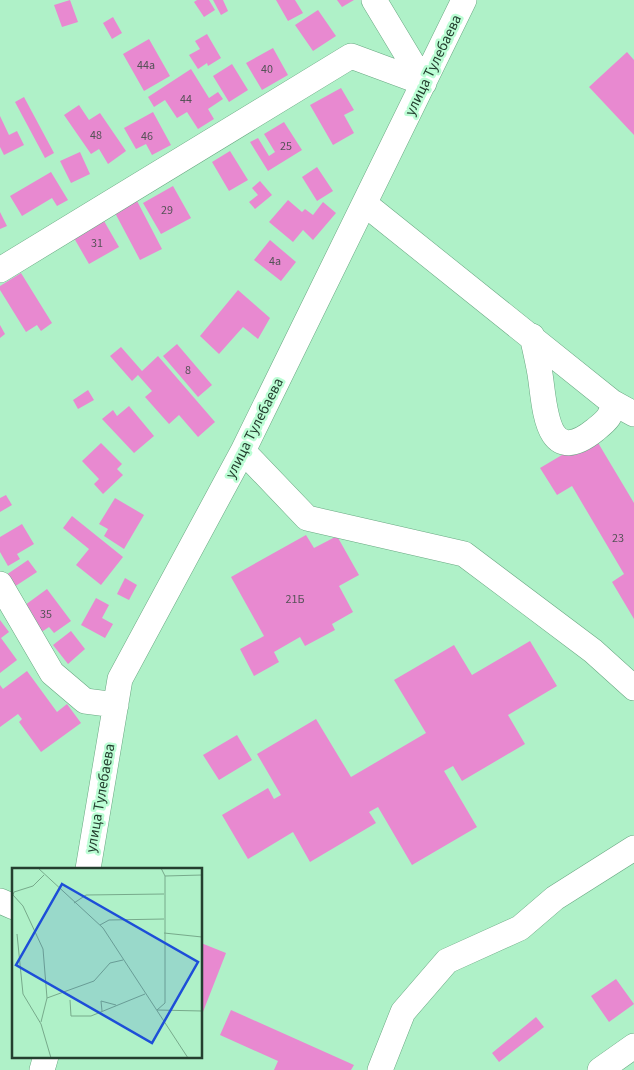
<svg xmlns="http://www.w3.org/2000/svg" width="634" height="1070" font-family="'Source Sans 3',sans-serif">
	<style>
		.building { fill: #e889d0 }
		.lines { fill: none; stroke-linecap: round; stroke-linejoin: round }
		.minor-casing { stroke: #69a882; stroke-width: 26 }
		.minor { stroke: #fff; stroke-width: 25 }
		.labels { text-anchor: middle; stroke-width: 5; stroke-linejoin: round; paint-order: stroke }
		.number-label { font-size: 12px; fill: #555257 }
		.street-label { font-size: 15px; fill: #243f2f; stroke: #bcfed5 }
		.inset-road { fill: none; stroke: #77aa8b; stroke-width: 1 }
		.view { fill: #1d4ed8; fill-opacity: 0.15; stroke: #1d4ed8; stroke-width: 2.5 }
		.inset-edge { fill: none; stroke: #243f2f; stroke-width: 2.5 }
	</style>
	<rect width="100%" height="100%" fill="#aff1c8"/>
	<path class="building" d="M 70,0 L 78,22 L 62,27 L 54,5 Z
		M 197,0 L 209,0 L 215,10 L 204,17 L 194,2 Z
		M 213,0 L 223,0 L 228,11 L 221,15 Z
		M 276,0 L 295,0 L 303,13 L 288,21 Z
		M 337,0 L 354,0 L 342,7 Z
		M 318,10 L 336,36 L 313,51 L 295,25 Z
		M 113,17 L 122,33 L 112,39 L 103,23 Z
		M 207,34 L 221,58 L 208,66 L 207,63 L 198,69 L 189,55 L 200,49 L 195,41 Z
		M 149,39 L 170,76 L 144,91 L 123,54 Z
		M 273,48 L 288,75 L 262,90 L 246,63 Z
		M 627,52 L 634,60 L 634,135 L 589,87 Z
		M 232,64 L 248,90 L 229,102 L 213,76 Z
		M 191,69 L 209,98 L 218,92 L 223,99 L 208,109 L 214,119 L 198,129 L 187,112 L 177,118 L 165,100 L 154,107 L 148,97 Z
		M 341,88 L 354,110 L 344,115 L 354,133 L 333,145 L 310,105 Z
		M 24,97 L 54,153 L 45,158 L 15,102 Z
		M 79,105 L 89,120 L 100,113 L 126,151 L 108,164 L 99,149 L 91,154 L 64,115 Z
		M 153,112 L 171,145 L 152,155 L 146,144 L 136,149 L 124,128 Z
		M 0,116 L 9,135 L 17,131 L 24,145 L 4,155 L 0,147 Z
		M 284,122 L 302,150 L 268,171 L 250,142 L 258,138 L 269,156 L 275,152 L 264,134 Z
		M 230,151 L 248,180 L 229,191 L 212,162 Z
		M 80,152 L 90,174 L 71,183 L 60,161 Z
		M 317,167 L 333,191 L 317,201 L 302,177 Z
		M 51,172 L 68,200 L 57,206 L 52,198 L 22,216 L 10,196 Z
		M 260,181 L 272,195 L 255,209 L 249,202 L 258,195 L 252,188 Z
		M 173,186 L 191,218 L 161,234 L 143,203 Z
		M 136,199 L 162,249 L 140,260 L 114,211 Z
		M 288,200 L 302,212 L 305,209 L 313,215 L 323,202 L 336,213 L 313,240 L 303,230 L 293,242 L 269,222 Z
		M 0,212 L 7,226 L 0,229 Z
		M 104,221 L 119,247 L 89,264 L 74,238 Z
		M 270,240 L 296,262 L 281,281 L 254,260 Z
		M 21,273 L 52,323 L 41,331 L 37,325 L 26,332 L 0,290 L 0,286 Z
		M 238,290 L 270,318 L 258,339 L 243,327 L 219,354 L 200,336 Z
		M 0,325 L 5,334 L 0,338 Z
		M 177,344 L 212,385 L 198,397 L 163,356 Z
		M 121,347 L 142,371 L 158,356 L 215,422 L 198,437 L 179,415 L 169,424 L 145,397 L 152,391 L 138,375 L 132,381 L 110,356 Z
		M 88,390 L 94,400 L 78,409 L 73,400 Z
		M 129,406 L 154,436 L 134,453 L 102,419 L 113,410 L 117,416 Z
		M 594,436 L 634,503 L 634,619 L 612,582 L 624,574 L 572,486 L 557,495 L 540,468 Z
		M 101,443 L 122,464 L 117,469 L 123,475 L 103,494 L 94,484 L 99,479 L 82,461 Z
		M 6,495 L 12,505 L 0,512 L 0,498 Z
		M 115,498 L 144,515 L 124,549 L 104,536 L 108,529 L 99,524 Z
		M 72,516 L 123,557 L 101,585 L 76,565 L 89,549 L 63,528 Z
		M 22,524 L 34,544 L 17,554 L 20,559 L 8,566 L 0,552 L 0,537 Z
		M 306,535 L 314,548 L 337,536 L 359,575 L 339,586 L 353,612 L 332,624 L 335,630 L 305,646 L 300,637 L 274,652 L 279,662 L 254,676 L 240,649 L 264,636 L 231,577 Z
		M 28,560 L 37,572 L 14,587 L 6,575 Z
		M 125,578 L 137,585 L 129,600 L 117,594 Z
		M 47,589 L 71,621 L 54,633 L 49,627 L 40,633 L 21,608 Z
		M 96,598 L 109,605 L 102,618 L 113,624 L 105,638 L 81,625 Z
		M 0,620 L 9,632 L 1,638 L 17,660 L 0,673 Z
		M 71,631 L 85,649 L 68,664 L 53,645 Z
		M 530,641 L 557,686 L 508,715 L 525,744 L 462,781 L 453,766 L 444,771 L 477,827 L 412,865 L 378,807 L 369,812 L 376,823 L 310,862 L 293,832 L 248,859 L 222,815 L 268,788 L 274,799 L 281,795 L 257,754 L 316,719 L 351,777 L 426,733 L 394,680 L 454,645 L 472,675 Z
		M 27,671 L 57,712 L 67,704 L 81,723 L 41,752 L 19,722 L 22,719 L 18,714 L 0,727 L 0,685 L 3,689 Z
		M 237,735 L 252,760 L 219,780 L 203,755 Z
		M 201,943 L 226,953 L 201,1017 Z
		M 616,979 L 634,1004 L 609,1022 L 591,996 Z
		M 231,1010 L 354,1065 L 351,1070 L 274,1070 L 278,1061 L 220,1035 Z
		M 536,1017 L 544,1027 L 499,1062 L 492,1053 Z"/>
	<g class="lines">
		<defs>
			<path id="minor" d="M 374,0 L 424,83
				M 365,204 L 612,402 L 634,414
				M 0,270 L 351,56 L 424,83
				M 532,336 C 535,349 538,362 540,374 C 545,405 545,470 595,430 C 606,421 613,416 612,402
				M 243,451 L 307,518 L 464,554 L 593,651 L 634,688
				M 0,584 L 52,673 L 85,701 L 116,705
				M 88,869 L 120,679 L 243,451 L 464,0
				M 0,901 L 14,907
				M 42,1070 L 46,1056
				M 380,1070 L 403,1012 L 447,961 L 520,928 L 555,898 L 634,848
				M 600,1070 L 634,1046"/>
		</defs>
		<use href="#minor" class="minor-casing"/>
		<use href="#minor" class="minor"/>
	</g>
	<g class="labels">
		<g class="number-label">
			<text x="146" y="69">44а</text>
			<text x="267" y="73">40</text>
			<text x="186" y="103">44</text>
			<text x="96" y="139">48</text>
			<text x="147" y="140">46</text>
			<text x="286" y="150">25</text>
			<text x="167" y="214">29</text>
			<text x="97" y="247">31</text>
			<text x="275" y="265">4а</text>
			<text x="188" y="374">8</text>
			<text x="618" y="542">23</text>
			<text x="295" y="603">21Б</text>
			<text x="46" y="618">35</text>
		</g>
		<g class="street-label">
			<text transform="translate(433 65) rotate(-64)" y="5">улица Тулебаева</text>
			<text transform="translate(254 428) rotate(-63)" y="5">улица Тулебаева</text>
			<text transform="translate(100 798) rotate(-80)" y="5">улица Тулебаева</text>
		</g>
	</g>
	<g transform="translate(12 868)">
		<rect width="190" height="190" fill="#aff1c8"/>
		<path class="inset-road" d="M 26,0 L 91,60 L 176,190M 149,0 L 153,8 L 190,7M 32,7 L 21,18 L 2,24 L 1,27 L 11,38 L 31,81 L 35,130 L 82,113 L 98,95 L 111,92M 62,35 L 74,27 L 152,26M 88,57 L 97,52 L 152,51M 152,65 L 190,69M 5,66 L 11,126 L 29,156 L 39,190M 58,132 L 59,148 L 79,148 L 133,126M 145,142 L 153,135 L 153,8M 145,142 L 190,143M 90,143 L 89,133 L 104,137M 29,154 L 35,130"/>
		<path class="view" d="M 50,16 L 186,94 L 140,175 L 4,97 Z"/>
		<rect width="190" height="190" class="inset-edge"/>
	</g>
</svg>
